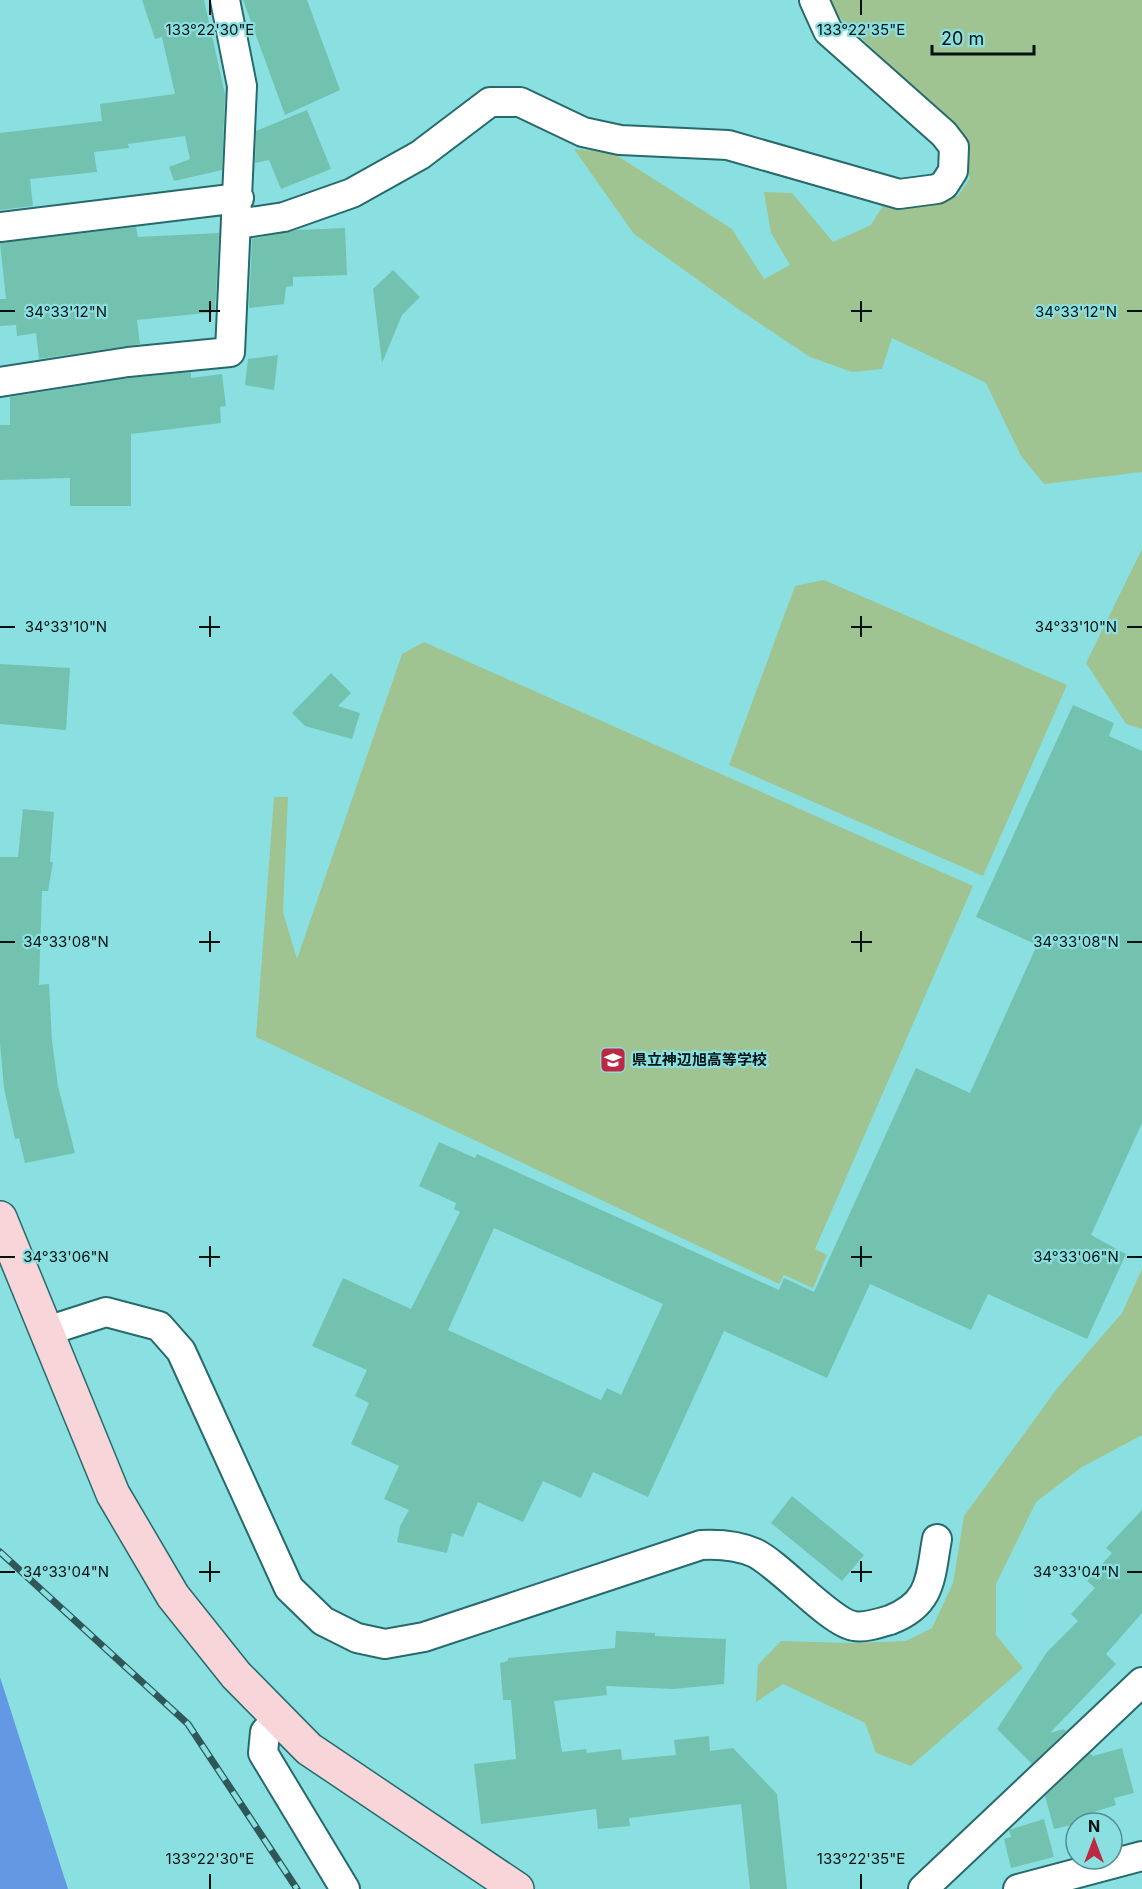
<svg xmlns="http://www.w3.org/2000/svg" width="1142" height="1889" font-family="Inter,'Noto Sans JP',sans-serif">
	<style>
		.green { fill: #a0c392 }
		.water { fill: #6398e2 }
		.building { fill: #73c2af; fill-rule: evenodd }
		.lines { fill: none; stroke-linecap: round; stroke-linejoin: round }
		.street-casing { stroke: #276a6b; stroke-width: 32 }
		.secondary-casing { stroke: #276a6b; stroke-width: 36 }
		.street { stroke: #fff; stroke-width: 28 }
		.secondary { stroke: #f8d5d8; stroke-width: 33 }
		.rail-casing { stroke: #2f5758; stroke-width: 7 }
		.rail { stroke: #8ae0e1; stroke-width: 4.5; stroke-dasharray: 14; stroke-linecap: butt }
		.ticks { fill: none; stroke: #001112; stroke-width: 2 }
		.labels { text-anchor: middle; stroke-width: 4.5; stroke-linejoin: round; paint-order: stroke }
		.poi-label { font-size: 15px; font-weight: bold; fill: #001112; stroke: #8ae0e1; text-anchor: start }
		.ticks-label { font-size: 15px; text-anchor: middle; fill: #001112; stroke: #8ae0e1; stroke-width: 4.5; stroke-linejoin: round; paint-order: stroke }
	</style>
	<rect width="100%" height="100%" fill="#8ae0e1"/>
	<path class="green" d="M 821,0 L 1142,0 L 1142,472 L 1044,484 L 1021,456 L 986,383 L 892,338 L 882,369 L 852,372 L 810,357 L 741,311 L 634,234 L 574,149 L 613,153 L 732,229 L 764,279 L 790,265 L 771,233 L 764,192 L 792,193 L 833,242 L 871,225 L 884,204 L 958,196 L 970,178 L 963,150 L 905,79 Z
		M 1142,549 L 1142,729 L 1126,724 L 1086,663 Z
		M 824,580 L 1067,685 L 983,876 L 729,765 L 795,586 Z
		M 424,642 L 973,886 L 815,1249 L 827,1255 L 813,1288 L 784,1275 L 779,1284 L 256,1037 L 274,797 L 288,797 L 283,912 L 297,959 L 402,654 Z
		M 1142,1269 L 1142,1435 L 1082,1467 L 1036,1502 L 996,1584 L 996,1635 L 1023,1668 L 911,1766 L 876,1753 L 865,1723 L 783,1684 L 756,1702 L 758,1665 L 781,1641 L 851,1643 L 906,1641 L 932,1628 L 953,1583 L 964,1516 L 1059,1386 L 1122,1313 Z"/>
	<path class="water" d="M 0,1677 L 68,1889 L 0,1889 Z"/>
	<path class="building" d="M 142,0 L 204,0 L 225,94 L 222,170 L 174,181 L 169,167 L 190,159 L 185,136 L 128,144 L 129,148 L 94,152 L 97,172 L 30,179 L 33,206 L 0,210 L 0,133 L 102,121 L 100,104 L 175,94 L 162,37 L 155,39 Z
		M 243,0 L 307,0 L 340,90 L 285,115 Z
		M 307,110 L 331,169 L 281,189 L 269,160 L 255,163 L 256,131 Z
		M 136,227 L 138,237 L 219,233 L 215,312 L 137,320 L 140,344 L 39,359 L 36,333 L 17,336 L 16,325 L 0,326 L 0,299 L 6,299 L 0,243 Z
		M 345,228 L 347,275 L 293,277 L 293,286 L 286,287 L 284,304 L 249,308 L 252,239 L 298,230 Z
		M 393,270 L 420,297 L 402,315 L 382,363 L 373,289 Z
		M 278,355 L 274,390 L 245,385 L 248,359 Z
		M 191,372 L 191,378 L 222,374 L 226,406 L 220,407 L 221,423 L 131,434 L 131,506 L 70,506 L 70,478 L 0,480 L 0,425 L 10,425 L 10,397 L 130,378 Z
		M 0,664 L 70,668 L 66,730 L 0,724 Z
		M 331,673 L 351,693 L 338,706 L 360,713 L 352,739 L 305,726 L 292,713 Z
		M 1073,705 L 1114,723 L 1109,736 L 1142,751 L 1142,1123 L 1091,1235 L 1126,1254 L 1087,1339 L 988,1294 L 971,1330 L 870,1284 L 827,1378 L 724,1331 L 648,1497 L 593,1472 L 581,1498 L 543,1481 L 523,1522 L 478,1502 L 463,1537 L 452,1533 L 447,1553 L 397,1542 L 400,1526 L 409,1510 L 384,1499 L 399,1466 L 351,1444 L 369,1403 L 355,1396 L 367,1370 L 312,1346 L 343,1278 L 411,1309 L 460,1212 L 454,1209 L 456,1203 L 419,1186 L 439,1142 L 475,1158 L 477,1154 L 779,1290 L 784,1278 L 814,1292 L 916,1068 L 970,1093 L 1037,945 L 976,917 ZM 494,1228 L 663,1304 L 621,1395 L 607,1388 L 601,1400 L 448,1330 Z
		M 23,809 L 54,812 L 50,862 L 53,862 L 48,891 L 42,891 L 39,985 L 49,984 L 52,1041 L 58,1086 L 75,1153 L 25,1163 L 19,1138 L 15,1139 L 4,1088 L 0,1043 L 0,857 L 18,857 Z
		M 792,1496 L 864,1555 L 842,1581 L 771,1523 Z
		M 1142,1510 L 1142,1613 L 1106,1654 L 1116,1664 L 1050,1733 L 1064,1729 L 1066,1731 L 1032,1764 L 997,1729 L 1047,1652 L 1078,1621 L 1071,1614 L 1095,1588 L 1087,1581 L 1112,1553 L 1106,1548 Z
		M 616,1631 L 655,1633 L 655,1636 L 726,1639 L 724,1684 L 674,1689 L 606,1686 L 607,1695 L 554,1701 L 562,1752 L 586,1749 L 587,1753 L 621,1749 L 622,1760 L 676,1755 L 674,1740 L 709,1736 L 710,1751 L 733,1748 L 777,1794 L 787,1889 L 750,1889 L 741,1804 L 629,1818 L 630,1826 L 598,1829 L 596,1809 L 481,1824 L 474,1764 L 516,1759 L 511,1700 L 503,1700 L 500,1663 L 508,1661 L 508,1658 L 615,1648 Z
		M 1122,1748 L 1134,1793 L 1114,1798 L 1116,1805 L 1078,1817 L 1080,1823 L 1054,1829 L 1045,1796 L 1090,1753 L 1093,1756 Z
		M 1044,1819 L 1054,1857 L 1011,1868 L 1004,1839 L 1011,1837 L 1009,1830 Z"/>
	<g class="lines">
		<defs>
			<path id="street" d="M 238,224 L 284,217 L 352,193 L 420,155 L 490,102 L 520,102 L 583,132 L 620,140 L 728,145 L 899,194 L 937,189 L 944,185 L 953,171 L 954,147 L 944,134 L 828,31 L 814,0
				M 0,227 L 239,198
				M 0,382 L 128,362 L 230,352 L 242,86 L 225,0
				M 47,1331 L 106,1312 L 159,1326 L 181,1351 L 289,1588 L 323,1621 L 357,1638 L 385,1644 L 424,1637 L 701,1545 C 720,1544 737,1545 755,1553 C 781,1566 831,1623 854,1626 C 865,1628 880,1623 890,1620 C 932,1604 930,1578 937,1539
				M 278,1718 L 265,1732 L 263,1753 L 345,1889
				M 923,1889 L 1142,1682
				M 1018,1889 L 1142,1856"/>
			<path id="secondary" d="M 0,1218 L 113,1494 L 173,1596 L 236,1675 L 309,1749 L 517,1889"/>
		</defs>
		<use href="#street" class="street-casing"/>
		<use href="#secondary" class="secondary-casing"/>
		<use href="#street" class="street"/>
		<use href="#secondary" class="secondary"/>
		<defs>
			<path id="rail" d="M 0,1552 L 188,1724 L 297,1889"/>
		</defs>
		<use href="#rail" class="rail-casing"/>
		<use href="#rail" class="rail"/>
	</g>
	<path class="ticks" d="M 210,0 L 210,15M 861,0 L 861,15M 210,301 L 210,322M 861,301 L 861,322M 0,311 L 15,311M 199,311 L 220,311M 851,311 L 872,311M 1127,311 L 1142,311M 210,616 L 210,637M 861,616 L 861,637M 0,627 L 15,627M 199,627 L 220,627M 851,627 L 872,627M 1127,627 L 1142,627M 210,931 L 210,952M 861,931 L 861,952M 0,942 L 15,942M 199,942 L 220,942M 851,942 L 872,942M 1127,942 L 1142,942M 210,1246 L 210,1267M 861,1246 L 861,1267M 0,1257 L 15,1257M 199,1257 L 220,1257M 851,1257 L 872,1257M 1127,1257 L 1142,1257M 210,1561 L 210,1582M 861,1561 L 861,1582M 0,1572 L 15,1572M 199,1572 L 220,1572M 851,1572 L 872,1572M 1127,1572 L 1142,1572M 210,1874 L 210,1889M 861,1874 L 861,1889"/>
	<defs>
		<symbol id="school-square" viewBox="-11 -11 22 22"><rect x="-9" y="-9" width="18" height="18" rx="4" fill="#bb2943" stroke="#8ae0e1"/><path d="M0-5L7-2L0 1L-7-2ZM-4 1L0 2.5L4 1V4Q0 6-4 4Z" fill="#fff"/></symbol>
	</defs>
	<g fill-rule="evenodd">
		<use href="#school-square" x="598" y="1045" width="30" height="30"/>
	</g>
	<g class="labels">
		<g class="poi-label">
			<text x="632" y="1065">県立神辺旭高等学校</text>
		</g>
	</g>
	<g class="ticks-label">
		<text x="210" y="35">133°22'30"E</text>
		<text x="861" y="35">133°22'35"E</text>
		<text x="66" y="317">34°33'12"N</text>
		<text x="1076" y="317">34°33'12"N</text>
		<text x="66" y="632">34°33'10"N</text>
		<text x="1076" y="632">34°33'10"N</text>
		<text x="66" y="947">34°33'08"N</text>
		<text x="1076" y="947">34°33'08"N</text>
		<text x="66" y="1262">34°33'06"N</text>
		<text x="1076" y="1262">34°33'06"N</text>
		<text x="66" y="1577">34°33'04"N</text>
		<text x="1076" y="1577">34°33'04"N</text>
		<text x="210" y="1864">133°22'30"E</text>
		<text x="861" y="1864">133°22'35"E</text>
	</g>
	<g transform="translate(1094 1841)"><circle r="28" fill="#8ae0e1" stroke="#538d8e" stroke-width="1.5"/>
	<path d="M0-4.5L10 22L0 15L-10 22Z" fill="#bb2943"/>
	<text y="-9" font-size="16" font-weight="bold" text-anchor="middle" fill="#001112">N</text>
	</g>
	<path d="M932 45v9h102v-9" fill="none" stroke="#001112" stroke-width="3"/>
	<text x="941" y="45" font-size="18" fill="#001112" stroke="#8ae0e1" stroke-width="4.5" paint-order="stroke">20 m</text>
</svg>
